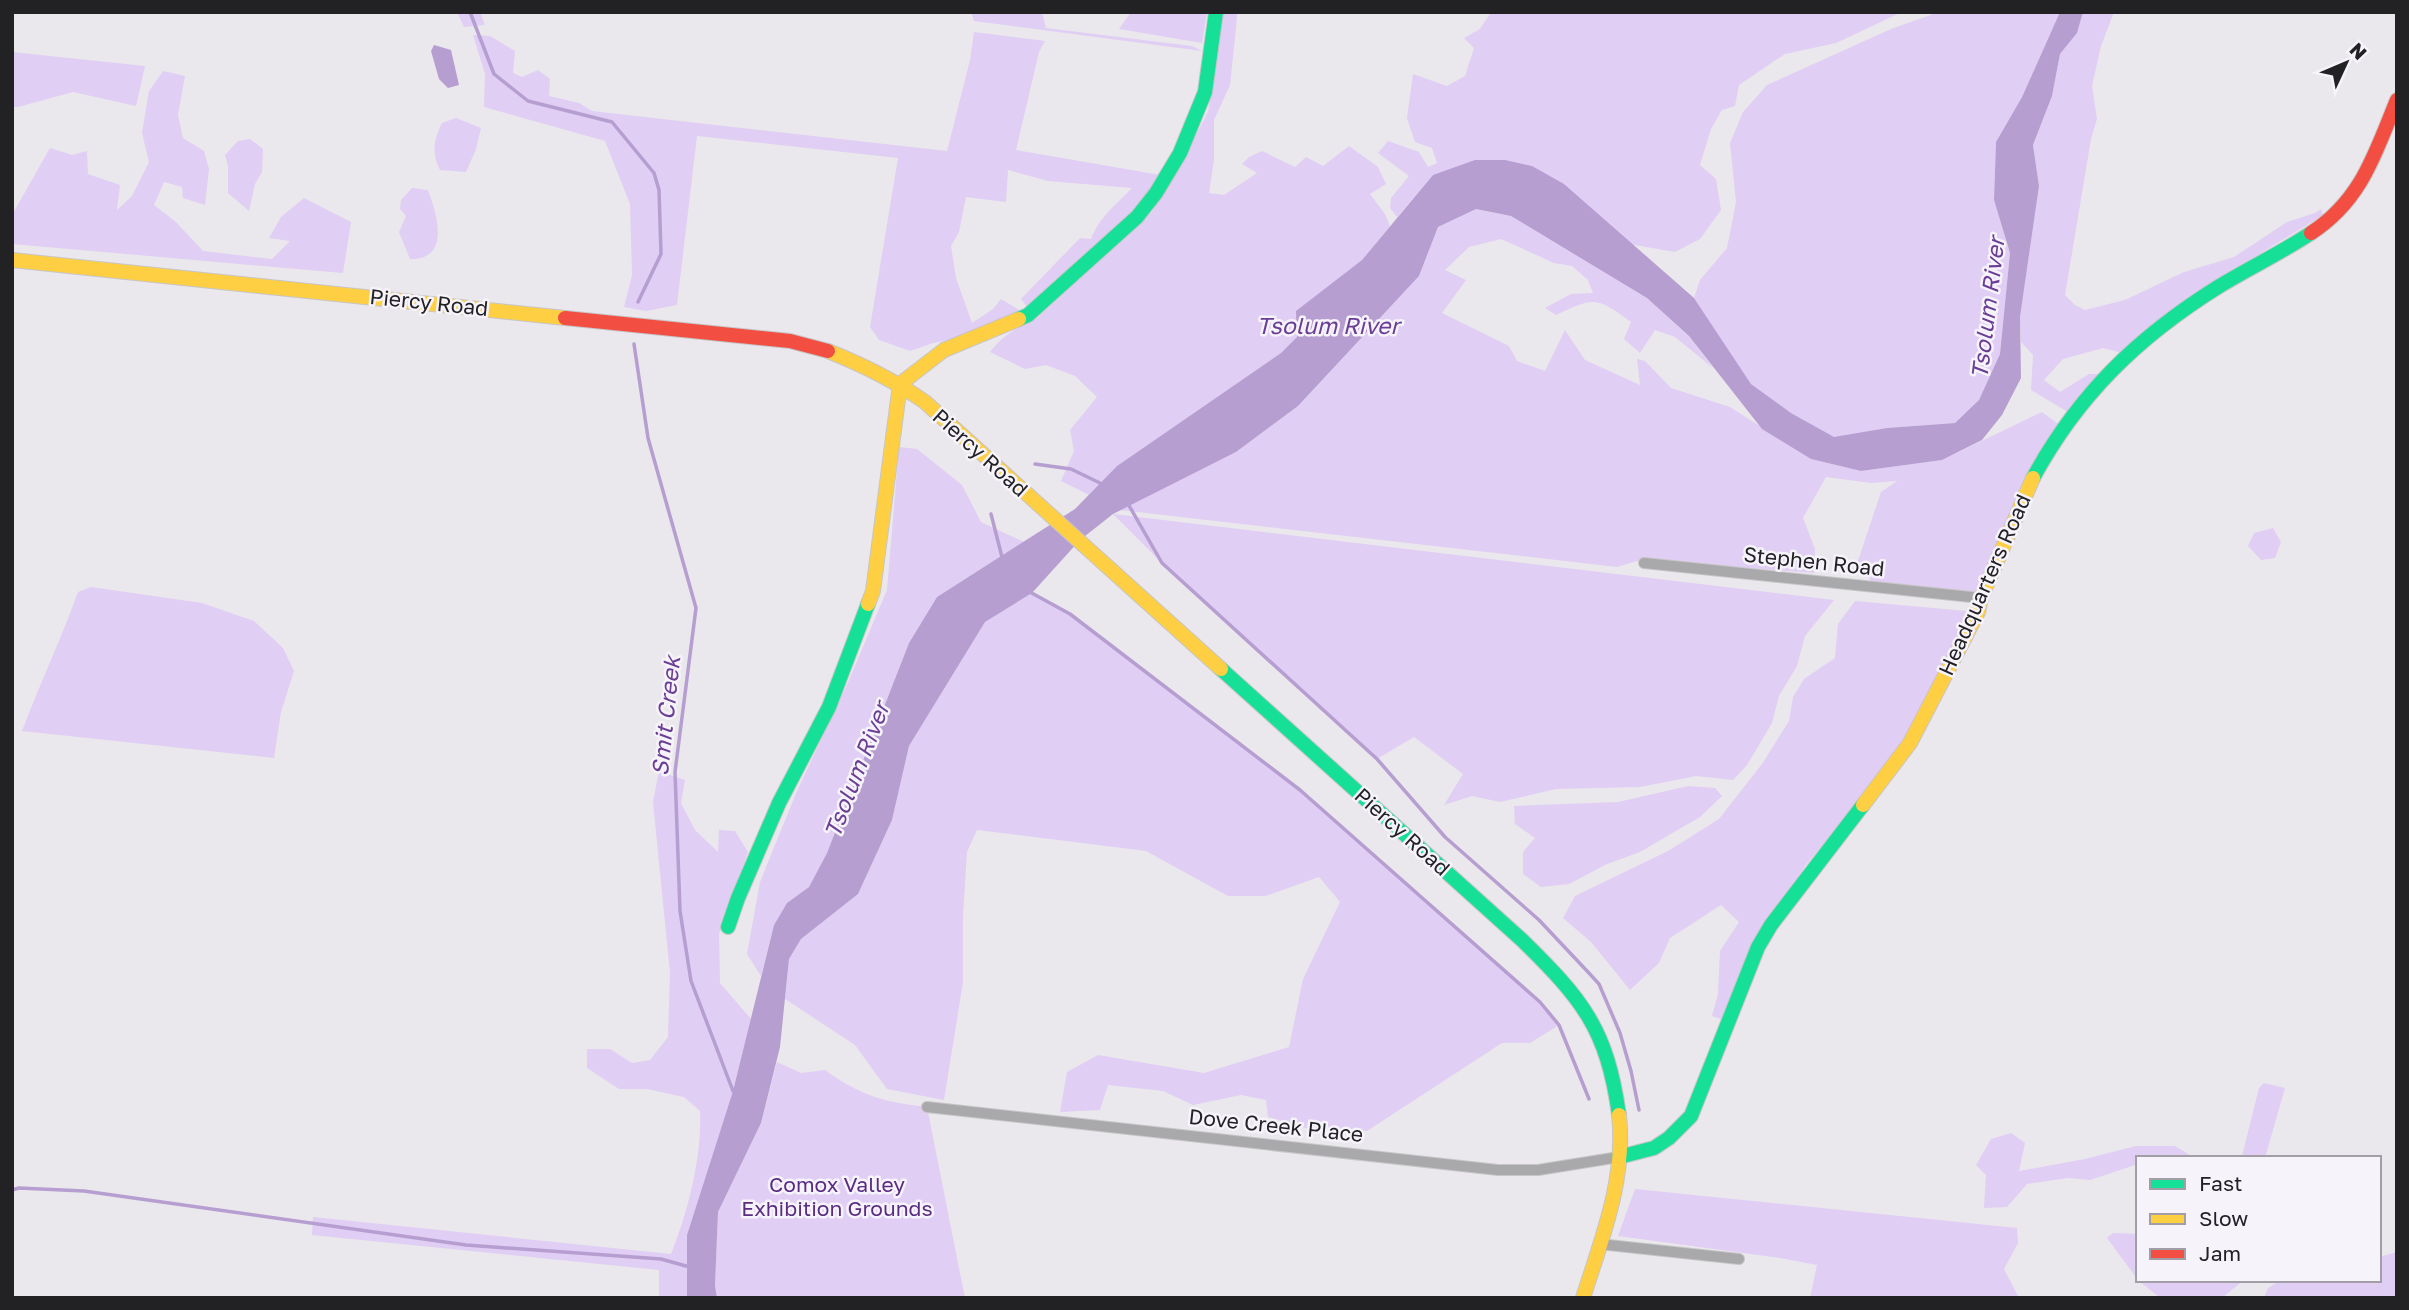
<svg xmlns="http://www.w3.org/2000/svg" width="2409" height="1310" font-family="'Golos Text',sans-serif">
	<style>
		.green { fill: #e0cef4 }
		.water { fill: #b69ed1 }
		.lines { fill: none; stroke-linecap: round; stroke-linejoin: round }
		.stream { stroke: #b69ed1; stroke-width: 3.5 }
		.street-casing { stroke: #c6c5c7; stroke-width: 12 }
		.fast-casing { stroke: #c6c5c7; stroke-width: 16 }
		.slow-casing { stroke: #c6c5c7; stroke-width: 16 }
		.jam-casing { stroke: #c6c5c7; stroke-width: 16 }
		.street { stroke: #a9a8aa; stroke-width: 10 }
		.fast { stroke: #16e098; stroke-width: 14 }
		.slow { stroke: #ffcf43; stroke-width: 14 }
		.jam { stroke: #f24e42; stroke-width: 14 }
		.labels { text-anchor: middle; stroke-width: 5; stroke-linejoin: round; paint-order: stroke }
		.street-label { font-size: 21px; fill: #222124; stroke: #f6f3fb }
		.park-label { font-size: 21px; fill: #5a2d82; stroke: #f6f3fb }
		.water-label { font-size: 23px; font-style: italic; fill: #6a3e94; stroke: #f6f3fb }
	</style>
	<rect width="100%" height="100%" fill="#eae8ec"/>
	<path class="green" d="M 457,12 L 480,12 L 485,25 L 464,27 Z
		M 971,12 L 1042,12 L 1046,28 L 1192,46 L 1202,51 L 974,21 Z
		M 1131,12 L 1207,12 L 1202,43 L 1119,29 Z
		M 1223,12 L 1237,12 L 1237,18 L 1230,85 L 1214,120 L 1214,160 L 1209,193 L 1224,195 L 1257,173 L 1242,164 L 1249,157 L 1262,151 L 1295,167 L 1306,157 L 1323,166 L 1349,146 L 1378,167 L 1386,184 L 1370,194 L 1385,214 L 1390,226 L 1362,260 L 1297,311 L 1297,337 L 1281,353 L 1117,466 L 1089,495 L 1061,481 L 1074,451 L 1070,430 L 1097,397 L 1075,376 L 1046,365 L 1025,369 L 990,352 C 1002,336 1017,327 1036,319 L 1151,213 L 1171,182 L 1208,112 Z
		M 1491,12 L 1902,12 L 1836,43 L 1785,54 L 1739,85 L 1735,106 L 1722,110 L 1711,129 L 1700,165 L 1716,179 L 1721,210 L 1700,239 L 1675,252 L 1629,244 L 1564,184 L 1433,175 L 1397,217 L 1390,208 L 1391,198 L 1409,176 L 1378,153 L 1388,141 L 1419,152 L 1428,167 L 1437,163 L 1432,148 L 1415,142 L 1407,118 L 1413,74 L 1447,86 L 1465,76 L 1474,48 L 1464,38 L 1480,29 Z
		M 1939,12 L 2060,12 L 2022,97 L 1996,142 L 1994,200 L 2010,253 L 2000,355 L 1979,400 L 1955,423 L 1887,428 L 1835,438 L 1791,413 L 1751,384 L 1694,298 L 1700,280 L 1727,248 L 1736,202 L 1730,143 L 1743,112 L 1767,85 L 1891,29 Z
		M 2083,12 L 2114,12 L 2101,46 L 2092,86 L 2097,119 L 2091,139 L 2065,295 L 2075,305 L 2085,310 L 2125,300 L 2184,272 L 2234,257 L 2287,222 L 2315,213 L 2321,209 L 2323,215 L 2235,269 L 2123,353 L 2103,348 L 2063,359 L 2044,380 L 2060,392 L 2089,374 L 2100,374 L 2068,412 L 2031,390 L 2033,355 L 2021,342 L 2020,317 L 2039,186 L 2033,145 L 2052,96 L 2060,54 L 2077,33 Z
		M 974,32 L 1045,41 L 1039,52 L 1016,150 L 1160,175 L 1151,195 L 1028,308 L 1021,299 L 1080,238 L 1091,239 C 1100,216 1116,205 1132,188 L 1048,181 L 1008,170 L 1006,202 L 966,197 L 959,232 L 951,246 L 956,278 L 972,323 L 993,309 L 1001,299 L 1021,311 L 968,336 L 933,343 L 910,351 L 879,340 L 870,327 L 898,158 L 697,136 L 677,305 L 646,311 L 624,307 L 632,275 L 630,204 L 605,141 L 484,107 L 485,74 L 473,35 L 490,36 L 515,51 L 513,73 L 522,77 L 538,70 L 550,79 L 549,96 L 579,103 L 592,111 L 947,151 L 970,60 Z
		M 12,52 L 145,66 L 136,106 L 73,92 L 18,107 L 12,107 Z
		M 163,71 L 185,76 L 178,115 L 183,138 L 204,151 L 209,169 L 205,205 L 183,198 L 182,187 L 164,182 L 154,205 L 176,222 L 203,251 L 272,259 L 290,241 L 269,238 L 281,217 L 304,198 L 351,222 L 343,273 L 12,244 L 12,215 L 50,148 L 72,155 L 87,151 L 88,174 L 120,185 L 117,210 L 132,196 L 149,162 L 142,133 L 149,91 Z
		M 456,118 L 481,128 L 476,149 L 466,172 L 440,170 C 431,152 434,140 442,123 Z
		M 250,139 L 263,149 L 262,172 L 255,184 L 249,211 L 228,193 L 228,166 L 225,155 L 238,141 Z
		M 412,188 L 428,190 C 437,215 451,260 410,259 L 399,232 L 406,216 L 400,209 L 401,200 Z
		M 1476,209 L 1511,216 L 1647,298 L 1689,336 L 1713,368 L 1675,337 L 1655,330 L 1640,353 L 1624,339 L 1631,322 C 1596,296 1594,297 1556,315 L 1545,308 L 1571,294 L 1593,293 L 1588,280 L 1572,266 L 1554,263 L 1501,239 L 1469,247 L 1445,270 L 1466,280 L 1442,313 L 1509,346 L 1517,361 L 1545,371 L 1565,330 L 1585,360 L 1640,385 L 1637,359 L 1645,361 L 1671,388 L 1730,407 L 1811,459 L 1861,471 L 1942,460 L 2042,412 L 2058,424 L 2019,494 L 1975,593 L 1872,583 L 1858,561 L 1881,492 L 1897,481 L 1871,483 L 1826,477 L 1803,518 L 1815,549 L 1814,573 L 1640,560 L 1617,567 L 1120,510 L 1236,452 L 1298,406 L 1419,276 L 1438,227 Z
		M 899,447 L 917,449 L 962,485 L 981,522 L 1024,542 L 937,597 L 909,643 L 827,853 L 809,887 L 787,903 L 774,925 L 761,976 L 747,954 L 760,882 L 797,791 L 849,680 L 887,590 Z
		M 1113,514 L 1834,600 L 1805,636 L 1797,666 L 1779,696 L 1772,723 L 1747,765 L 1733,780 L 1696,776 L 1640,787 L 1556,789 L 1500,802 L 1472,796 L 1444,805 L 1463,774 L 1414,737 L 1377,759 L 1162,563 Z
		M 2273,528 L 2281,542 L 2275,558 L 2261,560 L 2248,546 L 2254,533 Z
		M 91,587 L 202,603 L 254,621 L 283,648 L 294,671 L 281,712 L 274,758 L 22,731 C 40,684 61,639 78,592 Z
		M 1032,593 L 1070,614 L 1300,790 L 1540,1002 L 1559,1025 L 1530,1043 L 1502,1043 L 1367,1131 L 1306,1128 L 1268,1117 L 1266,1100 L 1241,1095 L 1193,1105 L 1163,1091 L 1108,1085 L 1100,1110 L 1060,1112 L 1067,1072 L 1098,1055 L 1204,1073 L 1289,1047 L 1303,979 L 1340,902 L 1319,877 L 1266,896 L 1228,896 L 1146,851 L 977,830 L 967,852 L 963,915 L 963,982 L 944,1100 L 887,1089 L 855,1045 L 785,999 L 789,959 L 801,939 L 858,894 L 892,820 L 909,746 L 985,622 Z
		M 1855,601 L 1967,611 L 1917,731 L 1805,866 L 1752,952 L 1721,1019 L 1712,1016 L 1718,994 L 1720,951 L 1739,922 L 1721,905 L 1670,938 L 1659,963 L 1630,990 L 1591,942 L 1563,918 L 1575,896 L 1668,851 L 1719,819 L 1762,764 L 1789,721 L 1793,697 L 1804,679 L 1835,658 L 1838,624 Z
		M 659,771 L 685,780 L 681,803 L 695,830 L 718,852 L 719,830 L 735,831 L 748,852 L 719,934 L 720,983 L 751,1019 L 733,1091 L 687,1235 L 687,1298 L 659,1298 L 659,1270 L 312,1235 L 313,1217 L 671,1254 C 688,1212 702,1157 700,1111 L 684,1097 L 647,1089 L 619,1089 L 587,1068 L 587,1049 L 610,1049 L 632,1063 L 650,1060 L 668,1037 L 670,973 L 653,802 Z
		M 1688,786 L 1715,788 L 1722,796 L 1700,817 L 1640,852 L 1607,864 L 1569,884 L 1541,887 L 1523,874 L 1523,852 L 1535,838 L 1515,824 L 1514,806 L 1618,802 Z
		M 777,1062 L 801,1073 L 825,1070 C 861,1096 884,1102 927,1107 L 965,1298 L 717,1298 L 715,1287 L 718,1212 L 761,1123 Z
		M 2264,1083 L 2285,1088 L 2265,1158 L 2238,1158 L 2242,1156 L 2259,1088 Z
		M 2011,1133 L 2025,1143 L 2019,1171 L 2085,1159 L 2136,1146 L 2175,1146 L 2195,1158 L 2138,1158 L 2138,1164 L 2090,1180 L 2068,1178 L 2027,1184 L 2007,1207 L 1984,1208 L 1986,1175 L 1976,1165 L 1991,1139 Z
		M 1635,1189 L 2017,1228 L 2018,1243 L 2004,1269 L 2019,1298 L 1810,1298 L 1817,1265 L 1780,1258 L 1618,1236 Z
		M 2113,1233 L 2138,1234 L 2138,1280 L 2107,1238 Z
		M 2397,1252 L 2397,1298 L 2264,1298 L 2268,1288 L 2281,1280 L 2379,1280 L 2379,1257 Z
		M 2138,1280 L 2244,1280 L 2223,1297 L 2160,1298 Z"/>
	<path class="water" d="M 2060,12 L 2083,12 L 2077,33 L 2060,54 L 2052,96 L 2033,145 L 2039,186 L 2020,317 L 2021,378 L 2002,415 L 1982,440 L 1942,460 L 1861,471 L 1811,459 L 1762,429 L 1689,336 L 1647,298 L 1511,216 L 1476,209 L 1438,227 L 1419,276 L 1298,406 L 1236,452 L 1113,514 L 1080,540 L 1032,593 L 985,622 L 909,746 L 892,820 L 858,894 L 801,939 L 789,959 L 780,1047 L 761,1123 L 718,1212 L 715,1286 L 717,1298 L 687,1298 L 687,1235 L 733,1091 L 774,925 L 787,903 L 809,887 L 827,853 L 909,643 L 937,597 L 1075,509 L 1117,466 L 1281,353 L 1297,337 L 1296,311 L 1362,260 L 1433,175 L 1475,160 L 1505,160 L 1532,166 L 1564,184 L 1694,298 L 1751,384 L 1791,413 L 1834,437 L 1887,428 L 1955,423 L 1979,400 L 2000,354 L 2010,253 L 1994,200 L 1996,142 L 2022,97 Z
		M 434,45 L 451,50 L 459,85 L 448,88 L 439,79 L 431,51 Z"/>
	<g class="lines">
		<path class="stream" d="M 470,12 L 494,74 L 528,101 L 612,122 L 654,173 L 659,190 L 661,254 L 638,302
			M 634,344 L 648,438 L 696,608 L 675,772 L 680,911 L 691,981 L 733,1091
			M 1035,464 L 1071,469 L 1102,484
			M 1127,502 L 1162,563 L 1377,759 L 1445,837 L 1539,920 L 1588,972 L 1599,984 L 1620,1033 L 1631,1071 L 1639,1110
			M 991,514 L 1002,557
			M 1028,591 L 1070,614 L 1300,790 L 1540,1002 L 1559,1025 L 1589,1099
			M 12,1190 L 19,1188 L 84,1191 L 466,1245 L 661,1259 L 686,1266"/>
		<defs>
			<path id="street" d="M 1644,563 L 1981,598
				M 927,1107 L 1498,1170 L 1538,1170 L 1619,1157
				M 1599,1244 L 1739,1259"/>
			<path id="fast" d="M 1019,319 L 1028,315 L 1137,217 L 1156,193 L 1180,153 L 1205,92 L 1216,12
				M 2033,478 C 2078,395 2138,337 2218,287 C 2249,268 2281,253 2311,233
				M 1221,669 L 1522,940 C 1582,999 1607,1028 1619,1115
				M 728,927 L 738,898 L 779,803 L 829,707 L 868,604
				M 1619,1157 L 1654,1148 L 1669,1138 L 1691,1116 L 1758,947 L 1771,925 L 1863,805"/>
			<path id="slow" d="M 12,260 L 565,318
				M 828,351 C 863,365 894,380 925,402 L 1221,669
				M 868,604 L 873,591 L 900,384 L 944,350 L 1019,319
				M 1863,805 L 1910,743 L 1978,612 L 1981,598 L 2033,478
				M 1583,1298 C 1602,1238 1626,1179 1619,1115"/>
			<path id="jam" d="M 2311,233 C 2362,200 2375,153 2397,100
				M 565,318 L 790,341 L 828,351"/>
		</defs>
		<use href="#street" class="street-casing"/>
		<use href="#fast" class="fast-casing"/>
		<use href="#slow" class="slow-casing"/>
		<use href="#jam" class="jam-casing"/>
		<use href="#street" class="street"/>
		<use href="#fast" class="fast"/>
		<use href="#slow" class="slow"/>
		<use href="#jam" class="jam"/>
	</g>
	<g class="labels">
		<g class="street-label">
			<text transform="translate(429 303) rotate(6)" y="7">Piercy Road</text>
			<text transform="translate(980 453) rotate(42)" y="7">Piercy Road</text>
			<text transform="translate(1814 562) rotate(6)" y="7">Stephen Road</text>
			<text transform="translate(1985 585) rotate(-66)" y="7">Headquarters Road</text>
			<text transform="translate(1402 832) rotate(42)" y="7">Piercy Road</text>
			<text transform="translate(1276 1126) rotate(6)" y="7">Dove Creek Place</text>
		</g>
		<g class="park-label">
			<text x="837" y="1192">Comox Valley<tspan x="837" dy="24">Exhibition Grounds</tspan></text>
		</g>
		<g class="water-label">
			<text transform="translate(1988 308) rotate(-83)" y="8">Tsolum River</text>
			<text x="1328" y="334">Tsolum River</text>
			<text transform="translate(666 716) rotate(-84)" y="8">Smit Creek</text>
			<text transform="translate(857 770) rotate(-69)" y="8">Tsolum River</text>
		</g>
	</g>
	<rect width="2409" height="1310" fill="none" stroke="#222124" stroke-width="28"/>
	<rect x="2136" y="1156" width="245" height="126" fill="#f6f3fb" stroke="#a19fa5" stroke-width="2"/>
	<rect x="2150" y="1179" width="35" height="10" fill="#16e098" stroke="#a19fa5" stroke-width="2"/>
	<text x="2199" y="1191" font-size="21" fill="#222124">Fast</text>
	<rect x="2150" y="1214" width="35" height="10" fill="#ffcf43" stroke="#a19fa5" stroke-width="2"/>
	<text x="2199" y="1226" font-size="21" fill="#222124">Slow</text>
	<rect x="2150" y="1249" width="35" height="10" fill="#f24e42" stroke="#a19fa5" stroke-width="2"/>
	<text x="2199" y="1261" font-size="21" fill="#222124">Jam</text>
	<g transform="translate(2346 63) rotate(46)" stroke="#f6f3fb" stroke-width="5" paint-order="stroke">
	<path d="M0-5L12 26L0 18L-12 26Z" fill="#222124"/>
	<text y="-10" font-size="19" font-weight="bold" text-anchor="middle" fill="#222124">N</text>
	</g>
</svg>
